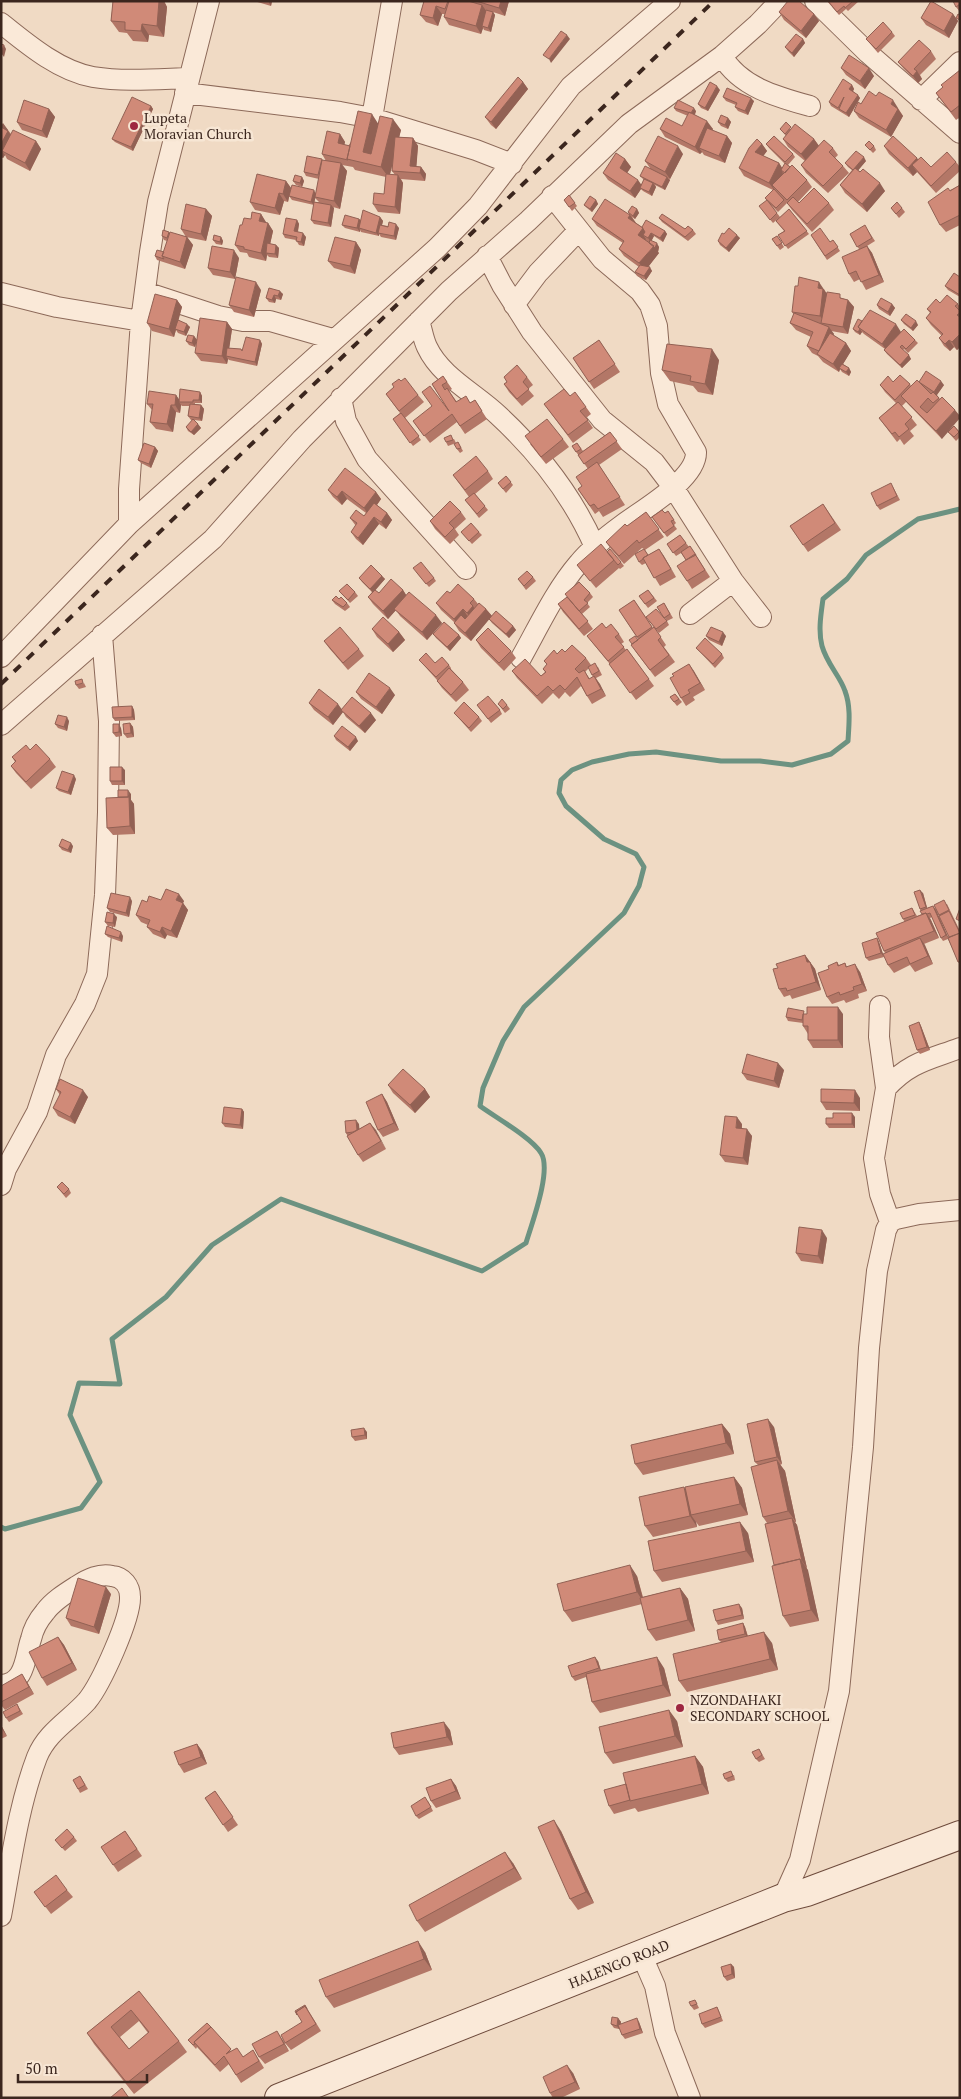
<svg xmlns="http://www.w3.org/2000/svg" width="961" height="2099" font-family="'PT Serif',serif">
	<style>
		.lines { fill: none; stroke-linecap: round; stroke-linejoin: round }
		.stream { stroke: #6c9281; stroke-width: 5 }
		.street-casing { stroke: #8c6959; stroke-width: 22 }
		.secondary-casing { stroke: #6e4b3c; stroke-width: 30 }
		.street { stroke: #fae9d8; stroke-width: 20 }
		.secondary { stroke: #fae9d8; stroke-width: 28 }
		.rail { stroke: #3b261e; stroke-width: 4; stroke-dasharray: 9 9; stroke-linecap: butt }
		.wall { fill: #b37767; fill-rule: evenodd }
		.shaded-wall { fill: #926154 }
		.building { fill: #d08a78; stroke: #926154; fill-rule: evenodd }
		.poi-dot { fill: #9e2640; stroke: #f7e6d4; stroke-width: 2 }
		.labels { text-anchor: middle; stroke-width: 5; stroke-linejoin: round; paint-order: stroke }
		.poi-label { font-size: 14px; fill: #3b261e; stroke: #f7e6d4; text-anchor: start }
		.street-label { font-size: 14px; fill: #3b261e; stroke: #f7e6d4 }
	</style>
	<rect width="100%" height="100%" fill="#f0dac4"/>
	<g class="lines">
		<path class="stream" d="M 1,1527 L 5,1529 L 81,1508 L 100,1482 L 70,1415 L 79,1383 L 120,1384 L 112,1339 L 166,1297 L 212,1245 L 281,1199 L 482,1271 L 526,1243 C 532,1223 552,1170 541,1153 C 532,1138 495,1117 480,1106 L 483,1088 L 503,1041 L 524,1007 L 624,913 L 639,886 L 644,867 L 636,854 L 604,839 L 566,806 L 559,793 L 561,780 L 572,770 L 592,762 L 629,754 L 656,752 L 721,761 L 760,761 L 792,765 L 831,754 L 848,741 C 849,724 851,707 845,691 C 840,676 827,664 822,646 C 818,631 821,614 823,599 L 847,579 L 866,555 L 918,519 L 960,509"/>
		<defs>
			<path id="street" d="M 815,1 L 868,53 L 960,133
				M 1,23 C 27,44 59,71 93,77 C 124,82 158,79 189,78
				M 722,56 C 740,87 777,97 810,106
				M 185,93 L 340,112 L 372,118 L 476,150 L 512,164
				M 921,100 L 960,62
				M 372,118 L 392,1
				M 487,256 L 502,285 L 532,332 L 602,420 L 654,462 L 673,487 L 733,581 L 761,617
				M 1,293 L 57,307 L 141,321
				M 151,294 L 218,316 L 243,321 L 270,321 L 333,339
				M 514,305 L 538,273 L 578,231
				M 419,321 C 422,329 423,339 427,347 C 441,377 475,393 498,415 C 538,452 573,497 595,547
				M 341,398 L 346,421 L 367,459 L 466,569
				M 129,524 L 129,489 L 141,321 L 150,252 L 158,202 L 209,1
				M 690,614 L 733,581
				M 1,657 L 129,524 L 437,248 L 478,206 L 571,86 L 670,1
				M 521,658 C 539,626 555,591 579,563 C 591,548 607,536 622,525 C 642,510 697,479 696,452 L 668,404 L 661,373 L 657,326 L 650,305 L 640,291 L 602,259 L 552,196
				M 1,725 L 213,539 L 302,439 L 449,291 L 528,221 L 629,124 L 722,56 L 758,24 L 780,1
				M 880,1006 L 879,1037 L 886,1088 L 874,1158 L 880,1194 L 890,1222
				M 886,1088 C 910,1062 928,1060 960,1048
				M 1,1185 L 6,1169 L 37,1112 L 56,1055 L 85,1004 L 97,974 L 105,895 L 108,812 L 109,721 L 102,635
				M 1,1685 C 26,1684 25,1656 31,1639 C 33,1630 39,1619 45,1612 C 53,1601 66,1593 77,1586 C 88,1579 100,1573 112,1576 C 123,1577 130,1586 130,1597 C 131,1618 101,1684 87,1701 C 70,1720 47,1732 37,1757 C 18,1807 11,1863 1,1916
				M 783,1898 L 800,1860 L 839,1691 L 863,1447 L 869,1348 L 877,1271 L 886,1230 L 890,1222 L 896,1219 L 919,1214 L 960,1210
				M 642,1956 L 655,1986 L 665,2033 L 690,2098"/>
			<path id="secondary" d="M 279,2098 L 783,1898 L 807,1892 L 960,1835"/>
		</defs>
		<use href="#street" class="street-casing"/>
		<use href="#secondary" class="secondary-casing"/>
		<use href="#street" class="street"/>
		<use href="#secondary" class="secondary"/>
		<path class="rail" d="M 1,684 L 714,1"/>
	</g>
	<path class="wall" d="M 113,1 L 164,1 L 167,7 L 164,37 L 149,35 L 148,42 L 133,41 L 127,33 L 119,32 L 111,21 Z
		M 254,1 L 272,1 L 271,6 Z
		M 424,1 L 471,2 L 471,1 L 509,1 L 505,16 L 493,12 L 495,15 L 491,32 L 484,30 L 483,28 L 481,34 L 449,25 L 444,17 L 445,14 L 442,14 L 438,26 L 426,22 L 420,15 Z
		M 827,1 L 859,1 L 848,11 L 846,9 L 839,15 Z
		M 960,1 L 960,12 L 956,7 Z
		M 779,12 L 814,14 L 819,21 L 806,38 L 784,20 Z
		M 953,14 L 958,21 L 949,38 L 926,25 L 921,18 Z
		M 892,32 L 895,36 L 878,53 L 866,39 Z
		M 803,39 L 805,43 L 794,57 L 788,51 L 785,47 Z
		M 931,51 L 936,59 L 920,75 L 922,79 L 918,83 L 904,69 L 898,62 Z
		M 841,68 L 874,76 L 865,89 L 846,75 Z
		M 960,70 L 960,117 L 956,120 L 936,93 L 943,87 Z
		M 523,82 L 528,89 L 496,129 L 491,125 L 485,117 Z
		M 852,85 L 854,89 L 853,91 L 860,98 L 849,117 L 831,106 L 829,102 Z
		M 720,90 L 708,111 L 701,108 L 698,104 Z
		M 723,97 L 754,101 L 748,115 L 738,111 L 735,107 L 736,105 L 726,101 Z
		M 861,104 L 898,108 L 903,116 L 891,137 L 859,118 L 854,111 Z
		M 151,106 L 153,109 L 133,151 L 115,142 L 112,139 Z
		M 674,108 L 696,111 L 695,115 L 713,129 L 712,130 L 727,136 L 732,143 L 725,163 L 704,155 L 702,152 L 700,154 L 665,137 L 660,129 L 682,126 L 688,116 L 676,111 Z
		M 49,109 L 55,117 L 47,138 L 22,130 L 17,122 Z
		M 728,118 L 731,122 L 728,129 L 721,126 L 718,122 Z
		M 1,122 L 8,130 L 11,134 L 36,141 L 41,149 L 30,171 L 7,159 L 5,155 L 3,158 L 1,157 Z
		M 378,123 L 401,130 L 399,137 L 413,138 L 418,146 L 416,166 L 421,167 L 426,174 L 425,181 L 401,179 L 403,183 L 400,214 L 378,212 L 373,204 L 384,194 L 386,177 L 355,170 L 353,167 L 342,165 L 347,171 L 340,209 L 333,207 L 334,208 L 331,227 L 314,224 L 311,220 L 314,205 L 292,200 L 289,196 L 288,202 L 284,201 L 280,215 L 255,210 L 250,202 L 286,181 L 291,188 L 316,193 L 319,179 L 306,176 L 304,172 L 322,160 L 326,161 L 322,154 L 340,134 L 345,142 L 344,145 L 348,146 L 351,142 ZM 393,162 L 392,171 L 395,175 L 390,174 ZM 315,198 L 319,202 L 314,202 Z
		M 780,129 L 792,129 L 814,139 L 819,146 L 833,148 L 838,155 L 835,158 L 843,166 L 849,173 L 828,193 L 806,173 L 801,165 L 805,161 L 788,147 L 783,139 L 786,136 Z
		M 762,144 L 767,151 L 763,156 L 779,163 L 782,168 L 785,164 L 769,148 L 766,144 L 793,154 L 795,157 L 788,165 L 807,180 L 812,187 L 798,202 L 799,203 L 829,203 L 834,210 L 812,232 L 792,210 L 787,203 L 784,200 L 787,203 L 778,212 L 768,202 L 765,198 L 773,190 L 744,176 L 739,168 Z
		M 865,145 L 874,146 L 876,150 L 873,153 Z
		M 884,146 L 918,159 L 931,167 L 956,162 L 960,167 L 960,171 L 936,193 L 917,172 L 913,176 L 889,154 Z
		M 683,154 L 670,179 L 668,178 L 670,180 L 665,190 L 655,185 L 656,187 L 652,196 L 643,191 L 641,189 L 635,198 L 608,180 L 603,173 L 625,159 L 631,167 L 627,173 L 641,185 L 644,180 L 640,176 L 650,168 L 645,161 Z
		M 866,161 L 858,170 L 885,191 L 867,212 L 845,193 L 840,185 L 852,170 L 848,167 L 845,163 Z
		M 302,177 L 304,181 L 302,187 L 296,185 L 293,181 Z
		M 960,185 L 960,225 L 946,232 L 940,225 L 950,190 Z
		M 569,195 L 577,206 L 572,211 L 564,200 Z
		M 596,200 L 598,204 L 592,212 L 587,208 L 584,205 Z
		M 767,200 L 780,217 L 773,223 L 762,210 Z
		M 891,208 L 902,208 L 905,212 L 899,218 Z
		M 206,209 L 212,216 L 206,241 L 186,237 L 187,237 L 193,245 L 185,269 L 157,260 L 155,256 L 164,252 L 167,241 L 164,240 L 162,236 L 169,232 L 170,233 L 186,237 L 181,229 Z
		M 637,209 L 639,213 L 635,219 L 632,217 L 636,223 L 642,227 L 665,231 L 667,234 L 663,242 L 654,236 L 651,241 L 659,247 L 658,252 L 659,253 L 648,267 L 652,271 L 646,280 L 637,276 L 635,272 L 639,267 L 624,256 L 619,249 L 623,243 L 597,226 L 592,219 L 629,214 L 628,212 Z
		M 789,209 L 809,234 L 788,249 L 778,235 L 784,231 L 776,221 Z
		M 261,214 L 266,223 L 268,223 L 273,231 L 270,244 L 276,245 L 279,248 L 278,258 L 269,257 L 267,255 L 266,261 L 249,257 L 247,253 L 240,252 L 235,245 L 242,225 L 251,219 Z
		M 380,217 L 383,221 L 382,225 L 399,228 L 396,240 L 381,237 L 379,234 L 379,236 L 361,232 L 360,230 L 360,232 L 345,228 L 342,225 L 359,219 L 361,220 Z
		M 659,218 L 685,229 L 693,230 L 696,234 L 688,241 L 662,222 Z
		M 297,220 L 299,224 L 298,232 L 306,237 L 304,246 L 299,245 L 296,240 L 285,238 L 283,234 Z
		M 867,229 L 875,241 L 867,246 L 872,253 L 884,282 L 866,290 L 860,279 L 854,282 L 849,274 L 859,249 L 850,234 Z
		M 724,234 L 740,238 L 729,252 L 720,245 L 718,241 Z
		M 811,235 L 830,242 L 833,240 L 840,251 L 827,260 Z
		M 777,236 L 784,247 L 780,250 L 772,239 Z
		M 221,237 L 223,241 L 222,245 L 216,244 L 213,240 Z
		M 356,242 L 361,250 L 355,274 L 334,268 L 328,261 Z
		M 239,258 L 235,279 L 213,275 L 208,268 Z
		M 960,277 L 960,297 L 948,290 L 945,286 Z
		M 269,288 L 283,294 L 281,300 L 276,299 L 275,303 L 269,302 L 266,298 Z
		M 824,289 L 826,293 L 848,300 L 854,307 L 848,334 L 831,331 L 834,334 L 833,335 L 846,343 L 851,351 L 843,364 L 849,368 L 851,372 L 849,376 L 842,372 L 840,369 L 839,372 L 823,362 L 818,356 L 812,353 L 807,346 L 811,337 L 796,330 L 790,323 L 794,315 L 792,312 Z
		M 261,290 L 254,317 L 234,312 L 229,305 Z
		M 177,300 L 182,307 L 178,320 L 190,327 L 186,336 L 178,333 L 176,330 L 174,337 L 152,331 L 147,323 Z
		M 940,303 L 958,304 L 960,307 L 960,347 L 957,350 L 954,347 L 950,351 L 944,346 L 939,338 L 942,336 L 931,325 L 926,318 L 930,313 L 927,309 Z
		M 892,304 L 895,308 L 890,316 L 879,309 L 877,305 Z
		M 901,320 L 918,325 L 913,331 L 904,324 Z
		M 862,321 L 901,332 L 899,334 L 915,340 L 918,343 L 908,353 L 904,349 L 903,350 L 911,359 L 902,368 L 887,354 L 884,350 L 885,349 L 864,334 L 862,332 L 860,335 L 855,332 L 853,329 Z
		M 227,322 L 232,329 L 229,348 L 242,351 L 260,340 L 262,344 L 257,366 L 229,360 L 228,359 L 227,364 L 201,361 L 195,353 Z
		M 194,336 L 197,340 L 195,347 L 189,345 L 186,341 Z
		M 599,340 L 620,372 L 594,389 L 573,358 Z
		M 719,360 L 713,395 L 698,392 L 693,386 L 670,381 L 662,370 Z
		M 443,376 L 452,389 L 449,391 L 457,402 L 470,403 L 475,400 L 487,419 L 465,434 L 457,422 L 430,443 L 413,421 L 449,411 L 432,384 Z
		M 504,377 L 527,377 L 533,385 L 528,389 L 534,396 L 522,406 L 509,392 L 504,384 L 507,382 Z
		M 401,381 L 418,395 L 424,402 L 405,418 L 421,440 L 413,446 L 393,419 L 400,413 L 386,394 Z
		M 920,383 L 944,385 L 937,395 L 940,399 L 942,439 L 906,402 L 902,406 L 917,425 L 910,431 L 914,436 L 904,445 L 900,439 L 897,442 L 879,418 L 896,403 L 885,392 L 880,385 L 910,384 L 911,386 Z
		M 200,392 L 202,396 L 202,403 L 195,403 L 195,404 L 201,405 L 204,409 L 202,421 L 194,420 L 201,428 L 194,435 L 188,431 L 186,427 L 193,420 L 191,420 L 188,416 L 189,406 L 182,406 L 181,405 L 180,413 L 176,412 L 173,432 L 156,429 L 150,422 L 152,410 L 147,404 L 176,395 L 179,400 Z
		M 570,396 L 586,407 L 591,414 L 586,418 L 593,428 L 573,443 L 544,404 Z
		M 954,426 L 960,432 L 960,437 L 956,441 L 948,432 Z
		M 610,432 L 622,449 L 599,465 L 625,505 L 603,517 L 599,511 L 595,514 L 578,489 L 582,486 L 588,469 L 572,446 L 577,443 L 583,451 Z
		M 454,439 L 456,443 L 448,446 L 446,442 Z
		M 563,439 L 569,447 L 546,464 L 530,444 Z
		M 458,442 L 463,451 L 460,453 L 457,449 Z
		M 155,447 L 158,451 L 151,468 L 141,463 L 138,460 Z
		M 488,471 L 493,479 L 475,494 L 488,510 L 479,518 L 465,500 L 469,497 L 453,475 Z
		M 506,476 L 513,485 L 506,493 L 498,483 Z
		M 893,487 L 900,500 L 880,510 L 877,506 Z
		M 328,490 L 376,492 L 381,499 L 377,505 L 387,513 L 392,520 L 386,529 L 379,524 L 363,545 L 356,539 L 351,532 L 356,526 L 350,518 L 364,516 L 366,513 L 347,499 L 342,505 L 333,497 Z
		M 823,504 L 841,530 L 808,552 L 790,526 Z
		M 668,511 L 676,523 L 674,525 L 677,529 L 667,537 L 652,517 L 665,513 Z
		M 461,512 L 466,519 L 455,529 L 459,535 L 450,544 L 435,529 L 430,521 Z
		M 646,512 L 664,537 L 645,550 L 648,555 L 659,549 L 676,577 L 660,586 L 646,563 L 642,565 L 639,562 L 644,549 L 642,548 L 624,564 L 611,549 L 606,542 Z
		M 461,532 L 479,532 L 482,535 L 472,544 Z
		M 680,535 L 689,547 L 683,551 L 690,546 L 710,577 L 692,589 L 687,581 L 686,560 L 681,553 L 676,556 L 667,544 Z
		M 607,552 L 621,562 L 624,566 L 620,569 L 619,568 L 596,588 L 577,565 Z
		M 416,572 L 434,578 L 436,581 L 429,587 Z
		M 382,576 L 385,579 L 375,590 L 379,593 L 403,590 L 406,595 L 442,623 L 427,640 L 400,616 L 396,610 L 388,619 L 373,604 L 368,597 L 372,592 L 362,582 L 359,578 Z
		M 533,577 L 536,581 L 526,590 L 518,579 Z
		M 648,590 L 657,601 L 648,608 L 639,596 Z
		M 339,591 L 355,592 L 358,596 L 350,603 Z
		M 450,593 L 474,599 L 478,604 L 486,609 L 492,616 L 513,626 L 516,630 L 509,638 L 492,623 L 489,619 L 471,641 L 459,631 L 454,623 L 454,622 L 441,610 L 436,603 Z
		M 590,593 L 593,597 L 587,603 L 590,607 L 582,614 L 593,629 L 584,636 L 563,612 L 558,604 Z
		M 339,599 L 347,603 L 350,607 L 345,611 L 335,604 L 332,600 Z
		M 634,600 L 653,628 L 654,627 L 666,645 L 664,647 L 675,662 L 655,677 L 636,652 L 632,644 L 638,639 L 619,610 Z
		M 664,603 L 673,618 L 667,621 L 657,607 Z
		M 649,621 L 667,621 L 669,625 L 659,633 Z
		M 606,628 L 619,634 L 624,642 L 621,644 L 626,650 L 627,649 L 654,686 L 636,700 L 609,663 L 587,636 Z
		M 372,629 L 399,632 L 405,640 L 393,652 L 377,637 Z
		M 433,634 L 459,635 L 461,638 L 450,651 L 436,638 Z
		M 706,636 L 726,636 L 722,646 L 709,640 Z
		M 476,640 L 511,651 L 516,658 L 504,671 L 481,648 Z
		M 324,641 L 359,649 L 364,656 L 348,670 L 329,648 Z
		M 696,648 L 722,654 L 724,658 L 715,668 L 699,651 Z
		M 565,652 L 586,658 L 591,665 L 598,667 L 602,675 L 596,678 L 606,696 L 592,704 L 587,696 L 581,686 L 570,697 L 565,692 L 559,699 L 553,693 L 542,704 L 517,678 L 512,671 L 541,676 L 545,672 L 543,669 L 547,665 L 544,661 L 557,654 ZM 589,668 L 593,677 L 590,679 L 585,672 Z
		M 419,660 L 449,665 L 451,668 L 451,669 L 463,682 L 469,690 L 456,702 L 442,688 L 437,681 L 437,680 Z
		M 689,664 L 705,690 L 693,697 L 695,700 L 686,706 L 681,698 L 674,676 Z
		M 84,683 L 86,687 L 79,689 L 76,685 Z
		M 356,692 L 395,695 L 382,714 L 361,699 Z
		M 675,694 L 682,702 L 677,706 L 670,697 Z
		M 309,703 L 342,709 L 376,720 L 365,733 L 346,717 L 343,712 L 333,725 L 314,710 Z
		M 498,704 L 507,705 L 510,709 L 505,713 Z
		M 477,705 L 500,710 L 502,714 L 491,723 Z
		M 132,706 L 134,710 L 135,720 L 115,721 L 113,718 Z
		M 454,713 L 479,717 L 482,721 L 471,732 Z
		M 69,721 L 67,731 L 58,728 L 55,724 Z
		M 130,723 L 133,727 L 134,737 L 127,738 L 124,734 Z
		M 121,728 L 122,736 L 116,737 L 113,733 Z
		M 334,736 L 358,741 L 350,751 L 336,740 Z
		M 30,750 L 50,759 L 56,767 L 31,789 L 16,773 L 11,766 L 15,762 L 12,757 Z
		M 125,770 L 125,785 L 112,785 L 110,781 Z
		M 76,779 L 71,795 L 59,791 L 56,788 Z
		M 131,794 L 131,800 L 134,804 L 135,834 L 113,835 L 107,828 L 118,797 Z
		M 59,846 L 73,846 L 71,853 L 62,850 Z
		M 923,893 L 927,908 L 933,906 L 936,910 L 948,937 L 949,937 L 934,905 L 947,904 L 960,931 L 960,965 L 948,939 L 943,941 L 941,938 L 932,917 L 930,918 L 939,938 L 924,944 L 933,964 L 915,972 L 910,965 L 894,973 L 888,965 L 885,953 L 884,951 L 905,922 L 903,919 L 912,908 L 917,916 L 922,914 L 920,909 Z
		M 161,900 L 184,901 L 183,903 L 188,910 L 177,938 L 167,935 L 165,939 L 153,934 L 147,927 L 148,925 L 141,922 L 136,915 L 147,902 Z
		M 132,901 L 129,917 L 110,912 L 107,908 Z
		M 117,917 L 115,927 L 108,926 L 105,922 Z
		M 105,934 L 123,936 L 122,942 L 108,937 Z
		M 877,938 L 879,942 L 884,957 L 869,961 L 866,958 Z
		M 805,955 L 815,969 L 821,990 L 792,999 L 790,995 L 784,997 L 779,989 L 778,968 Z
		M 837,962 L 839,965 L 845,963 L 847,967 L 860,972 L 867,991 L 858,994 L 859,998 L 846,1003 L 844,1000 L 832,1004 L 827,997 L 829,969 Z
		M 806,1014 L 843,1014 L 843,1048 L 813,1048 L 808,1040 L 808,1034 L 803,1026 L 803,1023 L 788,1021 L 786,1017 Z
		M 919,1022 L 921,1026 L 930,1050 L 920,1054 L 917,1050 Z
		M 784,1070 L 779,1088 L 747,1080 L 742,1073 Z
		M 388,1085 L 425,1089 L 430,1097 L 415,1113 L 393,1093 Z
		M 56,1089 L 88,1097 L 75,1124 L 58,1116 L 53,1108 L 60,1095 Z
		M 382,1094 L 387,1102 L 399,1130 L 383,1137 L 378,1130 Z
		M 860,1098 L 860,1111 L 826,1110 L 821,1102 Z
		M 242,1109 L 244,1112 L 243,1129 L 225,1127 L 222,1123 Z
		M 855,1117 L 855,1128 L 829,1128 L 826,1124 Z
		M 370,1123 L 386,1149 L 363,1162 L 358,1155 L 346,1133 L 359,1124 L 359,1129 Z
		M 742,1124 L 742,1128 L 752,1136 L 748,1165 L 725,1162 L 720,1155 Z
		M 57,1187 L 69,1189 L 71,1193 L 66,1198 Z
		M 827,1238 L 823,1264 L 801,1261 L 796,1253 Z
		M 722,1424 L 730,1434 L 734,1454 L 643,1475 L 635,1464 Z
		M 774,1427 L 782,1464 L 780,1465 L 785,1471 L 796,1522 L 795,1522 L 797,1525 L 819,1621 L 790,1627 L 783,1616 L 767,1523 L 763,1517 L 758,1465 L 755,1462 Z
		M 367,1432 L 367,1439 L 355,1441 L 352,1437 Z
		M 734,1477 L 742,1488 L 748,1515 L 699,1526 L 696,1522 L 697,1527 L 653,1537 L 645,1526 L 686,1491 Z
		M 748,1533 L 754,1562 L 662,1582 L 654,1571 Z
		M 637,1576 L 643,1597 L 680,1588 L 688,1599 L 695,1631 L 656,1641 L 648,1630 L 642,1604 L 572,1622 L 564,1611 Z
		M 111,1594 L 99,1634 L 71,1626 L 66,1618 Z
		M 742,1608 L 744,1619 L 718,1625 L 716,1621 Z
		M 743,1623 L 745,1627 L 748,1636 L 772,1643 L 778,1670 L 687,1692 L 679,1681 L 721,1642 L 719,1640 Z
		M 58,1637 L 64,1645 L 77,1670 L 47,1686 L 42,1678 Z
		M 598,1661 L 601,1670 L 664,1668 L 671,1696 L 600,1713 L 592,1702 L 586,1677 L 575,1681 L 572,1677 Z
		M 27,1682 L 34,1694 L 5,1710 L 1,1705 L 1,1686 Z
		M 17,1704 L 23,1714 L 9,1722 L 6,1718 Z
		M 677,1721 L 683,1747 L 613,1764 L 605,1753 Z
		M 1,1725 L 7,1736 L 1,1739 Z
		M 450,1730 L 453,1745 L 399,1755 L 394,1748 Z
		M 197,1744 L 202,1751 L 207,1764 L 184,1773 L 179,1765 Z
		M 759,1749 L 765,1759 L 759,1762 L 756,1759 Z
		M 695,1756 L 703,1767 L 709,1794 L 638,1812 L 635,1808 L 614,1814 L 609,1806 L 626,1784 Z
		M 734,1775 L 735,1780 L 728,1782 L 725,1779 Z
		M 80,1776 L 88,1789 L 80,1793 L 78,1789 Z
		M 451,1779 L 456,1786 L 461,1799 L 436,1808 L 431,1801 Z
		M 215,1791 L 238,1825 L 228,1832 L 205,1798 Z
		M 428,1801 L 433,1811 L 419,1819 L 416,1816 Z
		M 125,1831 L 142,1856 L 118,1872 L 101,1847 Z
		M 561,1831 L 594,1903 L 578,1910 L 570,1899 Z
		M 74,1837 L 77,1841 L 65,1851 L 55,1840 Z
		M 513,1863 L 522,1879 L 425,1932 L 417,1921 Z
		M 67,1890 L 73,1897 L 51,1914 L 34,1892 Z
		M 425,1952 L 432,1970 L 334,2008 L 326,1997 Z
		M 731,1964 L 734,1967 L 735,1978 L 727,1981 L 724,1977 Z
		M 139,1991 L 179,2041 L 187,2052 L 134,2094 L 94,2044 L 87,2033 ZM 139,2021 L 148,2033 L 129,2049 L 120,2037 Z
		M 695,2000 L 699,2008 L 694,2010 L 691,2006 Z
		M 305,2005 L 321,2031 L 291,2050 L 285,2043 L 302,2022 Z
		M 717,2007 L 719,2011 L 723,2021 L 705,2028 L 702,2024 Z
		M 618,2018 L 621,2022 L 621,2024 L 639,2022 L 643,2033 L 625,2039 L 622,2035 L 620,2028 L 619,2029 L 614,2028 L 611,2024 Z
		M 282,2039 L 289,2051 L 265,2064 L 259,2057 Z
		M 188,2040 L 232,2051 L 243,2057 L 253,2050 L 264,2068 L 241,2083 L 229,2064 L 220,2072 L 197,2047 L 196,2049 Z
		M 573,2073 L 580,2089 L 561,2098 L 553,2098 L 550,2093 Z"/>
	<path class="shaded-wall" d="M 159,1 L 164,1 L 167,7 L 164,37 L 157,26 Z
		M 268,1 L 272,1 L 271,6 Z
		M 501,1 L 509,1 L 505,16 L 499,8 Z
		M 482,5 L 487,12 L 482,26 L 483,28 L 481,34 L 476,26 Z
		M 436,6 L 442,14 L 438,26 L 433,18 Z
		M 493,12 L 495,15 L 491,32 L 488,28 Z
		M 814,14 L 819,21 L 806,38 L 801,31 Z
		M 953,14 L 958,21 L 949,38 L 944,31 Z
		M 142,24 L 149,35 L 148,42 L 141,31 Z
		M 567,35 L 570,39 L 551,63 L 549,59 Z
		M 803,39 L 805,43 L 794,57 L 792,53 Z
		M 4,45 L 6,49 L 4,57 L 1,53 Z
		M 869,68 L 874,76 L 865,89 L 860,81 Z
		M 917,71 L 922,79 L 918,83 L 913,76 Z
		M 523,82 L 528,89 L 496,129 L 491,122 Z
		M 852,85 L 854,89 L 852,93 L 849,89 Z
		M 717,86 L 720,90 L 708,111 L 705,108 Z
		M 858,95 L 860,98 L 849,117 L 846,113 Z
		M 751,98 L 754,101 L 748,115 L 745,111 Z
		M 893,100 L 898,108 L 896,112 L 891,104 Z
		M 151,106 L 153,109 L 133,151 L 131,147 Z
		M 694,108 L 696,111 L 693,118 L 691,114 Z
		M 49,109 L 55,117 L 47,138 L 42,131 Z
		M 898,109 L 903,116 L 891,137 L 886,130 Z
		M 372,114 L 379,125 L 371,163 L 363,152 Z
		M 728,118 L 731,122 L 728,129 L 725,125 Z
		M 393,119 L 401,130 L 389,178 L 381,167 Z
		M 707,121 L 713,129 L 703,149 L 699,148 L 702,152 L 700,154 L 695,147 Z
		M 3,123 L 8,130 L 6,135 L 1,128 Z
		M 8,131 L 13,138 L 2,151 L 5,155 L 3,158 L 1,156 L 1,144 Z
		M 340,134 L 345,142 L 343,150 L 338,143 Z
		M 727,136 L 732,143 L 725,163 L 719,156 Z
		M 413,138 L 418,146 L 416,173 L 410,166 Z
		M 814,139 L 819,146 L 807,162 L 801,154 Z
		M 36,141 L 41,149 L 30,171 L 25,163 Z
		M 762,144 L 767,151 L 761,159 L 755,152 Z
		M 678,146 L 683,154 L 670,179 L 665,172 Z
		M 864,157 L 866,161 L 856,173 L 853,170 Z
		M 917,158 L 922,166 L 912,165 L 917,172 L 913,176 L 908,168 Z
		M 625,159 L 631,167 L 625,176 L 620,168 Z
		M 341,163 L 347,171 L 340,209 L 334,201 Z
		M 779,163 L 784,171 L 781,170 L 783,173 L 776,189 L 772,185 L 775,190 L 775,191 L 769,183 Z
		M 421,167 L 426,174 L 425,181 L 420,173 Z
		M 398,175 L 403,183 L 400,214 L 395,207 Z
		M 302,177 L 304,181 L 302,187 L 300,183 Z
		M 667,177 L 670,180 L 665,190 L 662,187 Z
		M 638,180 L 643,187 L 640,188 L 641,189 L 635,198 L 630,191 Z
		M 286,181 L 291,188 L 288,202 L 283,194 Z
		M 653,183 L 656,187 L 652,196 L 649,192 Z
		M 880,183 L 885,191 L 867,212 L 862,204 Z
		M 314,190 L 316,194 L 314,205 L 311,202 Z
		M 279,193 L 284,201 L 280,215 L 275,208 Z
		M 596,200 L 598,204 L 592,212 L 590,209 Z
		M 331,205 L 334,208 L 331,227 L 328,223 Z
		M 206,209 L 212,216 L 206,241 L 201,234 Z
		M 637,209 L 639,213 L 635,219 L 633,216 Z
		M 261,214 L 266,222 L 264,229 L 259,221 Z
		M 630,215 L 636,223 L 628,218 Z
		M 380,217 L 383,221 L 380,233 L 378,233 L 379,234 L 379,236 L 376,233 Z
		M 359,219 L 362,222 L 359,228 L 360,230 L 360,232 L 357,228 Z
		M 297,220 L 299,224 L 297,235 L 294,231 Z
		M 268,223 L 273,231 L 268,254 L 266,253 L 267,255 L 266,261 L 261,253 Z
		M 396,224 L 399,228 L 396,240 L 394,236 Z
		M 643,228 L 648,235 L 643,235 L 646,239 L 643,243 L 638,235 Z
		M 665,231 L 667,234 L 663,242 L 660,238 Z
		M 303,233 L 306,237 L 304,246 L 301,242 Z
		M 651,233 L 654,236 L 651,242 L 648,238 Z
		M 737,235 L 740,238 L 729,252 L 726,248 Z
		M 187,237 L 193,245 L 185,269 L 180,262 Z
		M 221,237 L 223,241 L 222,245 L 220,242 Z
		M 356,242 L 361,250 L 355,274 L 350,266 Z
		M 657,243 L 659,247 L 658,252 L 659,253 L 645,271 L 639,263 Z
		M 276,245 L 279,248 L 278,258 L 275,254 Z
		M 867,246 L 872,253 L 884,282 L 879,275 Z
		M 234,250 L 239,258 L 235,279 L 230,272 Z
		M 650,267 L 652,271 L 646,280 L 644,276 Z
		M 256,282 L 261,290 L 254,317 L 249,310 Z
		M 819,282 L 829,297 L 825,323 L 820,316 L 818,288 Z
		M 280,291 L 283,294 L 281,300 L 278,296 Z
		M 274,295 L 276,299 L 275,303 L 272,300 Z
		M 177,300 L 182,307 L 174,337 L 169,329 Z
		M 848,300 L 854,307 L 848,334 L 843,327 Z
		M 892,304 L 895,308 L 890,316 L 888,312 Z
		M 916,321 L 918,325 L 913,331 L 911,328 Z
		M 227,322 L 232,329 L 228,357 L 226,356 L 228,359 L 227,364 L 222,356 Z
		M 187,324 L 190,327 L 186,336 L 184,332 Z
		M 896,324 L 901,332 L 887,351 L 882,344 Z
		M 829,327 L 834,334 L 824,358 L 819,351 Z
		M 860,329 L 862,332 L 860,335 L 858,332 Z
		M 960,334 L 960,347 L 957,350 L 952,342 Z
		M 194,336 L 197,340 L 195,347 L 192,343 Z
		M 260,340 L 262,344 L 257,366 L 255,362 Z
		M 949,340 L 954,347 L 950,351 L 945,344 Z
		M 846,343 L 851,351 L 840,369 L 839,368 L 840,369 L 839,372 L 833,364 Z
		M 712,349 L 719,360 L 713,395 L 705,384 Z
		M 909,355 L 911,359 L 902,368 L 900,365 Z
		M 849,368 L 851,372 L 849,376 L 846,372 Z
		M 941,381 L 944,385 L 936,396 L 934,392 Z
		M 200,392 L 202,396 L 202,403 L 199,400 Z
		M 176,395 L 181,402 L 179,402 L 181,405 L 180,413 L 175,405 Z
		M 171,405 L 176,412 L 173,432 L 167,424 Z
		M 201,405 L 204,409 L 202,421 L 199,418 Z
		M 955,410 L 960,416 L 960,418 L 942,439 L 936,431 Z
		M 198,424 L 201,428 L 194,435 L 191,432 Z
		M 155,447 L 158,451 L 151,468 L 149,464 Z
		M 342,491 L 347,499 L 342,505 L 337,497 Z
		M 376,492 L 381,499 L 369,516 L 364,508 Z
		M 387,513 L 392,520 L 386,529 L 381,522 Z
		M 374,517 L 379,524 L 363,545 L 358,538 Z
		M 659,549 L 664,556 L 676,577 L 671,569 Z
		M 382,576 L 385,579 L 373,593 L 370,589 Z
		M 403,590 L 408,598 L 394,609 L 396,610 L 388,619 L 383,611 Z
		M 473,606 L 478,614 L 472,620 L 467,613 Z
		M 463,609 L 468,617 L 459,627 L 454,619 Z
		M 486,609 L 492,616 L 471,641 L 465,633 Z
		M 436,615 L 442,623 L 427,640 L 422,632 Z
		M 513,626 L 516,630 L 509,638 L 506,634 Z
		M 399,632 L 405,640 L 393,652 L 388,644 Z
		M 723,632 L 726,636 L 722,646 L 719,642 Z
		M 459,635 L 461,638 L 450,651 L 447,647 Z
		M 689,664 L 694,671 L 705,690 L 700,683 Z
		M 594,676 L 600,684 L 606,696 L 601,689 Z
		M 390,688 L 395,695 L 382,714 L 376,707 Z
		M 338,704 L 343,711 L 341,710 L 343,712 L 333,725 L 328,717 Z
		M 132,706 L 134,710 L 135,720 L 132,717 Z
		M 371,713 L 376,720 L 365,733 L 359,726 Z
		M 67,717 L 69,721 L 67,731 L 64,727 Z
		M 130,723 L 133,727 L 134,737 L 131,733 Z
		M 119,724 L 121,728 L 122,736 L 119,732 Z
		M 356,737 L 358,741 L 350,751 L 348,747 Z
		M 122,767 L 125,770 L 125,785 L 122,781 Z
		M 74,775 L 76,779 L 71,795 L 68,792 Z
		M 128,790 L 131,794 L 131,800 L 134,804 L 135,834 L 130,826 Z
		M 71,843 L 73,846 L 71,853 L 68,850 Z
		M 920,890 L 923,893 L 928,911 L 926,907 Z
		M 179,894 L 184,901 L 183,903 L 188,910 L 177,938 L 171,931 L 176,900 Z
		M 130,897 L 132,901 L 129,917 L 126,913 Z
		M 933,906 L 936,910 L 949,939 L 946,935 Z
		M 926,913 L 931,920 L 939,938 L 934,931 Z
		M 114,914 L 117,917 L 115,927 L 113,923 Z
		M 162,927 L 167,935 L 165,939 L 160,932 Z
		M 121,932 L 123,936 L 122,942 L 119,938 Z
		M 877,938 L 879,942 L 884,957 L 881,953 Z
		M 920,938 L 925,945 L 933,964 L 928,956 Z
		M 805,955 L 815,969 L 821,990 L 816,982 L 807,962 Z
		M 855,964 L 860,972 L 867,991 L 862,984 Z
		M 838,1007 L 843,1014 L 843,1048 L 838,1040 Z
		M 919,1022 L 921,1026 L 930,1050 L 927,1047 Z
		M 778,1063 L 784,1070 L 779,1088 L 774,1081 Z
		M 425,1089 L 430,1097 L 415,1113 L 410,1105 Z
		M 83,1090 L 88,1097 L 75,1124 L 70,1117 Z
		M 855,1090 L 860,1098 L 860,1111 L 854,1103 Z
		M 382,1094 L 387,1102 L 399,1130 L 394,1123 Z
		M 242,1109 L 244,1112 L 243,1129 L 240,1125 Z
		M 852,1113 L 855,1117 L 855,1128 L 852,1124 Z
		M 737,1117 L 742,1124 L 741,1135 L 736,1128 Z
		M 356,1120 L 359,1124 L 360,1136 L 357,1132 Z
		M 370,1123 L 376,1130 L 386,1149 L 381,1141 Z
		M 747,1129 L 752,1136 L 748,1165 L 743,1158 Z
		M 822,1230 L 827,1238 L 823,1264 L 818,1256 Z
		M 768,1419 L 774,1427 L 782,1464 L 777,1457 Z
		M 722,1424 L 730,1434 L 734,1454 L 726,1443 Z
		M 364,1428 L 367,1432 L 367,1439 L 365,1435 Z
		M 777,1460 L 785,1471 L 796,1522 L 788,1511 Z
		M 734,1477 L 742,1488 L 748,1515 L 740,1504 Z
		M 684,1487 L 691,1498 L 691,1515 L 696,1522 L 697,1527 L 690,1516 Z
		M 792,1518 L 797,1525 L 807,1568 L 802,1561 Z
		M 740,1522 L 748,1533 L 754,1562 L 746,1551 Z
		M 800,1559 L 808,1570 L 819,1621 L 811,1610 Z
		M 630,1565 L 637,1576 L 644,1603 L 637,1592 Z
		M 106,1587 L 111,1594 L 99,1634 L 94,1627 Z
		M 680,1588 L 688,1599 L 695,1631 L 688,1620 Z
		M 739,1604 L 742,1608 L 744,1619 L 742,1615 Z
		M 743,1623 L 745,1627 L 748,1638 L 745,1634 Z
		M 764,1632 L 772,1643 L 778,1670 L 770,1659 Z
		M 58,1637 L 64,1645 L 77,1670 L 72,1663 Z
		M 595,1657 L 598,1661 L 601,1672 L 599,1668 Z
		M 657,1657 L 664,1668 L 671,1696 L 663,1685 Z
		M 22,1674 L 27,1682 L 34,1694 L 29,1687 Z
		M 669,1710 L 677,1721 L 683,1747 L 675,1736 Z
		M 444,1722 L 450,1730 L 453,1745 L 447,1737 Z
		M 1,1725 L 7,1736 L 1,1728 Z
		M 197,1744 L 202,1751 L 207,1764 L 201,1757 Z
		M 695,1756 L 703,1767 L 709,1794 L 702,1784 Z
		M 451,1779 L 456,1786 L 461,1799 L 456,1791 Z
		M 554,1820 L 561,1831 L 594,1903 L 586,1892 Z
		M 505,1852 L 513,1863 L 522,1879 L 514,1868 Z
		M 418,1941 L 425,1952 L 432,1970 L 424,1959 Z
		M 731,1964 L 734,1967 L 735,1978 L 732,1974 Z
		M 618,2018 L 621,2022 L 619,2029 L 617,2026 Z
		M 637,2018 L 639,2022 L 643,2033 L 640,2029 Z
		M 277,2031 L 282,2039 L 289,2051 L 284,2044 Z
		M 567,2065 L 573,2073 L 580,2089 L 575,2082 Z"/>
	<path class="building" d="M 113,1 L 159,1 L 157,26 L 142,24 L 141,31 L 125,30 L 125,22 L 111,21 Z
		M 424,1 L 448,1 L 445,9 L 436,6 L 433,18 L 420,15 Z
		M 449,1 L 468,1 L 482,5 L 476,26 L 444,17 Z
		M 476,1 L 501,1 L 499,8 Z
		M 788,1 L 799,1 L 814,14 L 801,31 L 779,12 Z
		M 828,1 L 853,1 L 845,8 L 844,6 L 837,12 Z
		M 931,1 L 953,14 L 944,31 L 921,18 Z
		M 953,1 L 960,1 L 960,4 L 956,7 Z
		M 486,10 L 493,12 L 488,28 L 482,26 Z
		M 958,14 L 960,15 L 960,20 L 956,18 Z
		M 883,22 L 892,32 L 876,49 L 866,39 Z
		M 561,31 L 567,35 L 549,59 L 543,55 Z
		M 796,34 L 803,39 L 792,53 L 785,47 Z
		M 919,40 L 931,51 L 914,69 L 917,71 L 913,76 L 898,62 Z
		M 1,44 L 4,45 L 1,53 Z
		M 849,55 L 869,68 L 860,81 L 841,68 Z
		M 960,70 L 960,105 L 951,112 L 936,93 L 943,87 L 941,85 Z
		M 518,77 L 523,82 L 491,122 L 485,117 Z
		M 843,79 L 852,85 L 849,89 L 858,95 L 846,113 L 839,109 L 844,97 L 838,108 L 829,102 Z
		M 710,82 L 717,86 L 705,108 L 698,104 Z
		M 727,88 L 751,98 L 745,111 L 735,107 L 737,103 L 723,97 Z
		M 869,91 L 876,96 L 879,92 L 893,100 L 891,104 L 898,109 L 886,130 L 854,111 L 858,102 L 861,104 Z
		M 132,97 L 151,106 L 131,147 L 112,139 Z
		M 24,100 L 49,109 L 42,131 L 17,122 Z
		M 678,100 L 694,108 L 691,113 L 674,108 Z
		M 358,111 L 372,114 L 363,152 L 371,154 L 380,116 L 393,119 L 381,167 L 347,159 Z
		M 689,112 L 707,121 L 695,147 L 660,129 L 666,118 L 682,126 Z
		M 721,115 L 728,118 L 725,125 L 718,122 Z
		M 786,122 L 791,127 L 785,134 L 780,129 Z
		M 795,124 L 814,139 L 801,154 L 783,139 Z
		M 1,127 L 8,131 L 1,144 Z
		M 707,128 L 727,136 L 719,156 L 699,148 Z
		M 13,130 L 36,141 L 25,163 L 2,151 Z
		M 327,131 L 340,134 L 338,143 L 350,146 L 347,159 L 348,160 L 322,154 Z
		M 658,136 L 678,146 L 665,172 L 645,161 Z
		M 774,136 L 793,154 L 785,162 L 766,144 Z
		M 893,136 L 917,158 L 908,168 L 884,146 Z
		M 395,137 L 413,138 L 410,166 L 421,167 L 420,173 L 392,171 Z
		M 757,139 L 762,144 L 755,152 L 779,163 L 769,183 L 739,168 L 749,148 Z
		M 824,140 L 833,148 L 829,152 L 843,166 L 823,186 L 801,165 Z
		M 869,141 L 874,146 L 870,150 L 865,145 Z
		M 856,151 L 864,157 L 853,170 L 845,163 Z
		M 947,152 L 956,162 L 931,186 L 912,165 L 921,157 L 931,167 Z
		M 616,153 L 625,159 L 620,168 L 638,180 L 630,191 L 603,173 Z
		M 307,156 L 322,159 L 318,175 L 304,172 Z
		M 322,160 L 341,163 L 334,201 L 315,197 Z
		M 785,163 L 790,167 L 785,173 L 781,170 Z
		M 792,165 L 807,180 L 787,200 L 772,185 Z
		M 645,166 L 667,177 L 662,187 L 640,176 Z
		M 855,168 L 860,172 L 863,169 L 880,183 L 862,204 L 840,185 Z
		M 257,174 L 286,181 L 283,194 L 279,193 L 275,208 L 250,202 Z
		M 386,174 L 398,175 L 395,207 L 373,204 L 374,193 L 384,194 Z
		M 295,175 L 302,177 L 300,183 L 293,181 Z
		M 644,179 L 653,183 L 649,192 L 640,188 Z
		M 292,185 L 314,190 L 311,202 L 289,196 Z
		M 960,185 L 960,215 L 940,225 L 928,202 L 948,188 L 950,191 Z
		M 814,188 L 829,203 L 807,224 L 787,203 L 793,197 L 799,203 Z
		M 774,189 L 784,200 L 776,208 L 765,198 Z
		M 569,195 L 575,203 L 569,207 L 564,200 Z
		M 590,196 L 596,200 L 590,209 L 584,205 Z
		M 605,199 L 630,215 L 628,218 L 643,228 L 638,235 L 654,246 L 639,263 L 619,249 L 624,241 L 592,219 Z
		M 767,200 L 777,213 L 770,220 L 759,206 Z
		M 314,202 L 331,205 L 328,223 L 311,220 Z
		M 897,202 L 902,208 L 896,214 L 891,208 Z
		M 186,204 L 206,209 L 201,234 L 181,229 Z
		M 632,206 L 637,209 L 633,216 L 628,212 Z
		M 789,209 L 807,231 L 785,246 L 778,235 L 785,231 L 776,221 Z
		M 363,210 L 380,217 L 376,233 L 359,228 Z
		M 252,212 L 261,214 L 259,221 L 268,223 L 261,253 L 244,249 L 244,247 L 235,245 L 240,225 L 242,225 L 244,218 L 251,219 Z
		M 662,214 L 685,229 L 688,226 L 693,230 L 685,237 L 659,218 Z
		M 345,215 L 359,219 L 357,228 L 342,225 Z
		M 286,218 L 297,220 L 294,231 L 303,233 L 301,242 L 296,241 L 297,237 L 283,234 Z
		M 646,220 L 665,231 L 660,238 L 651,233 L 648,238 L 643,235 L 645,232 L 642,227 Z
		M 389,222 L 396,224 L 394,236 L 378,233 L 380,225 L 388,227 Z
		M 865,225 L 872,238 L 857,247 L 850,234 Z
		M 729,228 L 737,235 L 726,248 L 718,241 L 722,233 L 724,234 Z
		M 820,228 L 830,242 L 833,240 L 838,247 L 825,256 L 811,235 Z
		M 163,230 L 169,232 L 167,238 L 162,236 Z
		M 170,232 L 187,237 L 180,262 L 162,256 Z
		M 214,235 L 221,237 L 220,242 L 213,240 Z
		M 777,236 L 782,243 L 777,246 L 772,239 Z
		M 335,237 L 356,242 L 350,266 L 328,261 Z
		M 650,240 L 657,243 L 655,248 L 649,243 Z
		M 267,243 L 276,245 L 275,254 L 266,253 Z
		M 212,246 L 234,250 L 230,272 L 208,268 Z
		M 867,246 L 879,275 L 861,282 L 856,271 L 849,274 L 842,257 Z
		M 157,250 L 164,252 L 162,256 L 164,259 L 155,256 Z
		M 640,265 L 650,267 L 644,276 L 635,272 Z
		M 954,273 L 960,277 L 960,295 L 945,286 Z
		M 236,277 L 256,282 L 249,310 L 229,305 Z
		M 799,277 L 819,282 L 818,288 L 823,289 L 820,316 L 792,312 L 795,286 L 798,286 Z
		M 269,288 L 280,291 L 278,296 L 274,295 L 272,300 L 266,298 Z
		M 827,292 L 840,294 L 840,298 L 848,300 L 843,327 L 821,323 Z
		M 155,294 L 177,300 L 169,329 L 147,323 Z
		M 947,295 L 958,304 L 955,306 L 960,311 L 960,313 L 957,315 L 960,317 L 960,334 L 952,342 L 949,340 L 945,344 L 939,338 L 943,334 L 926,318 L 931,312 L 927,309 L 936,299 L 940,303 Z
		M 881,298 L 892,304 L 888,312 L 877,305 Z
		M 870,310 L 896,324 L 882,344 L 858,327 Z
		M 794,313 L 829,327 L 819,351 L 807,346 L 813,332 L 790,323 Z
		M 906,314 L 916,321 L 911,328 L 901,320 Z
		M 200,318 L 227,322 L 222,356 L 195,353 Z
		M 858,319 L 862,321 L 858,327 L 860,329 L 858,332 L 853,329 Z
		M 178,320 L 187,324 L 184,332 L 175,329 Z
		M 904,329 L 915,340 L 906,349 L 902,345 L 900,347 L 909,355 L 900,365 L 884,350 Z
		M 830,333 L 846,343 L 833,364 L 817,354 Z
		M 188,335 L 194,336 L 192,343 L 186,341 Z
		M 246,337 L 260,340 L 255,362 L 226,356 L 227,348 L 241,349 L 242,351 Z
		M 599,340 L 615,364 L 589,382 L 573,358 Z
		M 667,344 L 712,349 L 705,384 L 690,381 L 691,376 L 662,370 Z
		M 842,364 L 849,368 L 846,372 L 839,368 Z
		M 517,365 L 527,377 L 523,382 L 529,389 L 517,399 L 504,384 L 507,382 L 504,377 Z
		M 926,371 L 941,381 L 934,392 L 919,382 Z
		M 900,375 L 910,384 L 895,400 L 880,385 L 888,376 L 893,382 Z
		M 443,376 L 447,382 L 442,385 L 445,390 L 447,388 L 456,402 L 466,396 L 470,403 L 475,400 L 482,411 L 460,426 L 452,414 L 424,436 L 413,421 L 432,406 L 422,392 L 430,386 L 449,411 L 432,384 Z
		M 405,378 L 418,395 L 399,411 L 386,394 L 394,387 L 392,384 L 399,379 L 401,381 Z
		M 917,380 L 931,394 L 933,392 L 939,398 L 933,403 L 928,398 L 920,407 L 927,413 L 942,397 L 955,410 L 936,431 L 901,396 Z
		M 180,389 L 200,392 L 199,400 L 193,400 L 193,402 L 179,402 Z
		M 564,389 L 570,396 L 575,392 L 586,407 L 580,411 L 588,420 L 568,435 L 544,404 Z
		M 149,391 L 176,395 L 175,405 L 171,405 L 167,424 L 150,422 L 153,404 L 147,404 Z
		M 898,402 L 912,417 L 905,424 L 909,429 L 899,437 L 895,432 L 892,434 L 879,418 Z
		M 190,404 L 201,405 L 199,418 L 188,416 Z
		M 401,413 L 419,436 L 410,443 L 393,419 Z
		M 193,419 L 198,424 L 191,432 L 186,427 Z
		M 547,419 L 563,439 L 541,457 L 525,436 Z
		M 954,426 L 959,432 L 954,437 L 948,432 Z
		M 610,432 L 617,441 L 584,464 L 578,455 Z
		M 451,435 L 453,440 L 446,442 L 444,438 Z
		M 458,442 L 461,448 L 457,449 L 454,444 Z
		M 144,443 L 155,447 L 149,464 L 138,460 Z
		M 577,443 L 581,449 L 576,452 L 572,446 Z
		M 476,456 L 488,471 L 465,490 L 453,475 Z
		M 597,462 L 620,497 L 598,509 L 594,504 L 590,506 L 578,489 L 582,486 L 576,477 Z
		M 345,468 L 376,492 L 364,508 L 342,491 L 337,497 L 328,490 Z
		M 506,476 L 511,482 L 503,489 L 498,483 Z
		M 891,483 L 897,496 L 877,506 L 871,493 Z
		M 474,493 L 485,506 L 477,514 L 465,500 Z
		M 450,501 L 461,512 L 449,523 L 454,528 L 445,537 L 430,521 Z
		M 374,503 L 387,513 L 381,522 L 374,517 L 358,538 L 351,532 L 357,523 L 350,518 L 356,510 L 364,516 Z
		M 823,504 L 835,523 L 803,545 L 790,526 Z
		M 662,510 L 665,513 L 668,511 L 674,520 L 671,521 L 674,526 L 664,533 L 652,517 Z
		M 646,512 L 659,529 L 639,543 L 637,540 L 619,556 L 606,542 L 625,524 L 627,526 Z
		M 471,523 L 479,532 L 469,541 L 461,532 Z
		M 680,535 L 686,543 L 673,553 L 667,544 Z
		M 601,544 L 614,560 L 590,581 L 577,565 Z
		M 690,546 L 696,555 L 686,560 L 681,552 Z
		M 610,549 L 621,562 L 618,565 L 607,552 Z
		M 644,549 L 648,555 L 643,558 L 643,559 L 639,562 L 635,554 Z
		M 659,549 L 671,569 L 654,578 L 643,558 Z
		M 695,554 L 705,570 L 687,581 L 677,566 Z
		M 421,562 L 434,578 L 426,584 L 413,568 Z
		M 371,565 L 382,576 L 370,589 L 359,578 Z
		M 527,571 L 533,577 L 524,586 L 518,579 Z
		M 391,579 L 403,590 L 383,611 L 368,597 L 375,590 L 379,593 Z
		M 579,582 L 590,593 L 584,600 L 588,603 L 579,611 L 565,594 Z
		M 347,584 L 355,592 L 348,600 L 339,591 Z
		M 458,584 L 474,599 L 470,603 L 473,606 L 467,613 L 463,609 L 454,619 L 436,603 L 447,591 L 450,593 Z
		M 648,590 L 654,598 L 645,604 L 639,596 Z
		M 409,592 L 436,615 L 422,632 L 394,609 Z
		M 336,596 L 339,599 L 341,597 L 347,603 L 343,607 L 332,600 Z
		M 567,597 L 588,621 L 579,629 L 558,604 Z
		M 634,600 L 652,627 L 637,637 L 619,610 Z
		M 479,603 L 486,609 L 465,633 L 454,623 L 461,615 L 465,619 Z
		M 664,603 L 670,614 L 664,618 L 657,607 Z
		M 656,609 L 667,621 L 656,629 L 646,617 Z
		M 496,611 L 513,626 L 506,634 L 489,619 Z
		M 383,617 L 399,632 L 388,644 L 372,629 Z
		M 444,622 L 459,635 L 447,647 L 433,634 Z
		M 602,623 L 606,628 L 611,624 L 619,634 L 615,637 L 624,647 L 608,661 L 587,636 Z
		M 340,627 L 359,649 L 343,663 L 324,641 Z
		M 654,627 L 661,637 L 658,640 L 669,655 L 650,670 L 631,645 Z
		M 711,627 L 723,632 L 719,642 L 706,636 Z
		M 488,628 L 511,651 L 499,663 L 476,640 Z
		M 635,636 L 638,640 L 632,644 L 629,640 Z
		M 705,638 L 722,654 L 713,664 L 696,648 Z
		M 572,645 L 586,658 L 575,669 L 579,673 L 584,670 L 589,679 L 594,676 L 601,689 L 587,696 L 577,677 L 565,690 L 560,685 L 553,691 L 548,686 L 537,696 L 512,671 L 525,659 L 541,676 L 546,672 L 543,669 L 547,664 L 544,661 L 554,650 L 557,654 L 562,649 L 565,652 Z
		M 627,649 L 649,679 L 630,693 L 609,664 Z
		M 426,653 L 435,663 L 442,657 L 449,665 L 436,677 L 419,660 Z
		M 595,663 L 599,671 L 592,675 L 588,667 Z
		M 689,664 L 700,683 L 688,690 L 690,693 L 681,698 L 670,678 L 674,676 L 672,674 Z
		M 449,668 L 463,682 L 451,695 L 437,681 Z
		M 369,673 L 390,688 L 376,707 L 356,692 Z
		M 82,679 L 83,683 L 76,685 L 75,681 Z
		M 319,689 L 338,704 L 328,717 L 309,703 Z
		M 675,694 L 679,699 L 674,702 L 670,697 Z
		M 488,696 L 500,710 L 488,719 L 477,705 Z
		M 352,697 L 371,713 L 359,726 L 341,710 Z
		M 502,699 L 507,705 L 503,709 L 498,704 Z
		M 464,702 L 479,717 L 469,728 L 454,713 Z
		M 132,706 L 132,717 L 113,718 L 112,707 Z
		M 58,715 L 67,717 L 64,727 L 55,724 Z
		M 130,723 L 131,733 L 124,734 L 123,724 Z
		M 113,724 L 119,724 L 119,732 L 113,733 Z
		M 342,726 L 356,737 L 348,747 L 334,736 Z
		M 36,744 L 50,759 L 26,782 L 11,766 L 16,761 L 12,757 L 26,745 L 30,750 Z
		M 110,767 L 122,767 L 122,781 L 110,781 Z
		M 62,771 L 74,775 L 68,792 L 56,788 Z
		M 118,790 L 128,790 L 128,797 L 118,797 Z
		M 129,797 L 130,826 L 107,828 L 106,798 Z
		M 62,839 L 71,843 L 68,850 L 59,846 Z
		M 166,889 L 179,894 L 176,900 L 183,903 L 171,931 L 162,927 L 160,932 L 147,927 L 150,920 L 136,915 L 142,900 L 147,902 L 149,896 L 161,900 Z
		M 920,890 L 926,907 L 920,909 L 914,892 Z
		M 111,893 L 130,897 L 126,913 L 107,908 Z
		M 944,900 L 949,910 L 939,915 L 934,905 Z
		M 933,906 L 946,935 L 941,938 L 930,913 L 927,914 L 926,913 L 922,914 L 920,911 Z
		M 912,908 L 915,915 L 903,919 L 900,913 Z
		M 960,908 L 960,921 L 956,919 Z
		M 949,911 L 960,933 L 949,937 L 939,916 Z
		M 107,912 L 114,914 L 113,923 L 105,922 Z
		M 926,913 L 934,931 L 884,951 L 876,933 Z
		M 107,926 L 121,932 L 119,938 L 105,934 Z
		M 960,933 L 960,962 L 958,962 L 948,938 Z
		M 877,938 L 881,953 L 866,958 L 862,943 Z
		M 920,938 L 928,956 L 910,964 L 907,957 L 888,965 L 883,954 Z
		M 805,955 L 807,962 L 810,962 L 816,982 L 787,991 L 786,988 L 779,989 L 773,969 L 778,968 L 776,964 Z
		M 837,962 L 838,966 L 845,963 L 846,967 L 855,964 L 862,984 L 853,987 L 854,990 L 840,995 L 839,992 L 827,997 L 818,973 L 829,969 L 828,966 Z
		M 807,1007 L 838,1007 L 838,1040 L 808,1040 L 808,1026 L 803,1026 L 803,1014 L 807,1014 Z
		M 788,1008 L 804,1011 L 802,1020 L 786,1017 Z
		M 919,1022 L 927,1047 L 917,1050 L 909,1026 Z
		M 747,1054 L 778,1063 L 774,1081 L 742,1073 Z
		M 403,1069 L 425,1089 L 410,1105 L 388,1085 Z
		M 60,1079 L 83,1090 L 70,1117 L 53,1108 L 61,1092 L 56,1089 Z
		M 821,1089 L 855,1090 L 854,1103 L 821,1102 Z
		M 382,1094 L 394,1123 L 378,1130 L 366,1102 Z
		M 224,1107 L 242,1109 L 240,1125 L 222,1123 Z
		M 833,1113 L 852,1113 L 852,1124 L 826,1124 L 826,1118 L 833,1118 Z
		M 725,1116 L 737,1117 L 736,1128 L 747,1129 L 743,1158 L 720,1155 Z
		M 356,1120 L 357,1130 L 353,1132 L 346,1133 L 345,1121 Z
		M 370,1123 L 381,1141 L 358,1155 L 347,1136 Z
		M 62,1182 L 69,1189 L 64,1194 L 57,1187 Z
		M 799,1227 L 822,1230 L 818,1256 L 796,1253 Z
		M 768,1419 L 777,1457 L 755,1462 L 747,1424 Z
		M 722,1424 L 726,1443 L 635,1464 L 631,1445 Z
		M 364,1428 L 365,1435 L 352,1437 L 351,1430 Z
		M 777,1460 L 788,1511 L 763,1517 L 751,1467 Z
		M 734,1477 L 740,1504 L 691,1515 L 685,1487 Z
		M 684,1487 L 690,1516 L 645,1526 L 639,1497 Z
		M 792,1518 L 802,1561 L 801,1561 L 800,1559 L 774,1565 L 765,1524 Z
		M 740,1522 L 746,1551 L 654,1571 L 648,1541 Z
		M 800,1559 L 811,1610 L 783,1616 L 772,1566 Z
		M 630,1565 L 637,1592 L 564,1611 L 557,1584 Z
		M 78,1578 L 106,1587 L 94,1627 L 66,1618 Z
		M 680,1588 L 688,1620 L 648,1630 L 640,1598 Z
		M 739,1604 L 742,1615 L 716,1621 L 713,1610 Z
		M 743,1623 L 745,1634 L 719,1640 L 717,1630 Z
		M 764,1632 L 770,1659 L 679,1681 L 673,1654 Z
		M 58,1637 L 72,1663 L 42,1678 L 29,1652 Z
		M 595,1657 L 599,1668 L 572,1677 L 568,1666 Z
		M 657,1657 L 663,1685 L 592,1702 L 586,1674 Z
		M 22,1674 L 29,1687 L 1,1702 L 1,1686 Z
		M 17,1704 L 20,1711 L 6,1718 L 3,1712 Z
		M 669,1710 L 675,1736 L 605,1753 L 599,1727 Z
		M 444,1722 L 447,1737 L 394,1748 L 391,1733 Z
		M 197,1744 L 201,1757 L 179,1765 L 174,1752 Z
		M 759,1749 L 762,1755 L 756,1759 L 752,1752 Z
		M 695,1756 L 702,1784 L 630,1801 L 623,1773 Z
		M 731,1771 L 733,1776 L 725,1779 L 723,1774 Z
		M 80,1776 L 85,1785 L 78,1789 L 73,1780 Z
		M 451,1779 L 456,1791 L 431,1801 L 426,1788 Z
		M 626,1784 L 630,1800 L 609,1806 L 604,1790 Z
		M 215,1791 L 233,1817 L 223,1825 L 205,1798 Z
		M 425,1797 L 431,1807 L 416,1816 L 411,1806 Z
		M 554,1820 L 586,1892 L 570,1899 L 538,1827 Z
		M 67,1829 L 74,1837 L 62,1848 L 55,1840 Z
		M 125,1831 L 137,1849 L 113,1865 L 101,1847 Z
		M 505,1852 L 514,1868 L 417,1921 L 409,1905 Z
		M 56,1875 L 67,1890 L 45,1907 L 34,1892 Z
		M 418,1941 L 424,1959 L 326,1997 L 319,1980 Z
		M 731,1964 L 732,1974 L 724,1977 L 721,1967 Z
		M 139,1991 L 179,2041 L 127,2083 L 87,2033 ZM 131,2010 L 149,2032 L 129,2049 L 111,2027 Z
		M 695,2000 L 697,2004 L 691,2006 L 689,2002 Z
		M 305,2005 L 307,2009 L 305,2006 L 296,2012 L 297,2015 L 295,2011 Z
		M 305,2006 L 316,2024 L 285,2043 L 281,2035 L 302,2022 L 296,2012 Z
		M 717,2007 L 721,2017 L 702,2024 L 699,2014 Z
		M 612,2017 L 618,2018 L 617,2026 L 611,2024 Z
		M 637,2018 L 640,2029 L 622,2035 L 618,2025 Z
		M 207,2023 L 211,2027 L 194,2042 L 195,2044 L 193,2045 L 188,2040 Z
		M 211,2027 L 231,2049 L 226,2054 L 237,2048 L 243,2057 L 253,2050 L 259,2061 L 236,2075 L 224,2056 L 215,2065 L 194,2042 Z
		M 277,2031 L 284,2044 L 259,2057 L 252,2044 Z
		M 567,2065 L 575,2082 L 550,2093 L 543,2077 Z
		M 122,2088 L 129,2098 L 110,2098 Z"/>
	<g class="poi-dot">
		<circle cx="134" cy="126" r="5"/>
		<circle cx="680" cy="1708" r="5"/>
	</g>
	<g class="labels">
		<g class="poi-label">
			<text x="144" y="123">Lupeta<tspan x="144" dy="16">Moravian Church</tspan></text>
			<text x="690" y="1705">NZONDAHAKI<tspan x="690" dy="16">SECONDARY SCHOOL</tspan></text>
		</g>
		<g class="street-label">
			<text transform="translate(619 1964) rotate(-22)" y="5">HALENGO ROAD</text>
		</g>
	</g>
	<rect width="961" height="2099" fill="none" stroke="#3b261e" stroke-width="5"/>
	<path d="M18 2074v8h129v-8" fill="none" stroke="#3b261e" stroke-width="2.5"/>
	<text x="25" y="2074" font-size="15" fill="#3b261e" stroke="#f7e6d4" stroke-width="4" paint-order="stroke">50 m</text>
</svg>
